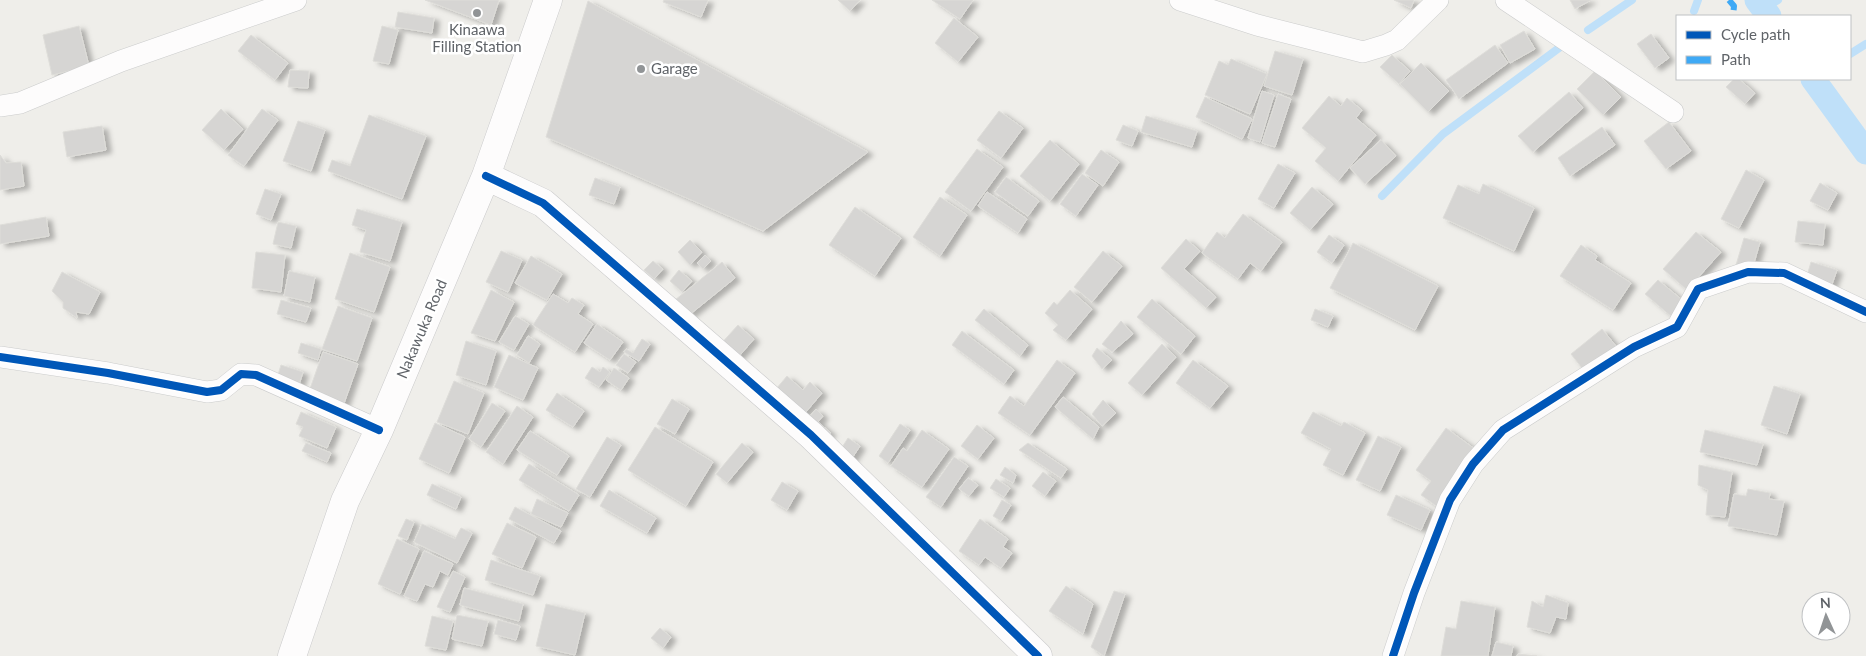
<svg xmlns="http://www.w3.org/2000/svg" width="1866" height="656" font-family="Lato,sans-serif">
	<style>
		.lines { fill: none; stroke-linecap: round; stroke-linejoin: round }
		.stream { stroke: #bfe0f9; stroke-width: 8 }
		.canal { stroke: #bfe0f9; stroke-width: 25 }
		.building { fill: #d6d5d3; stroke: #deddd9; filter: url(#shadow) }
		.street-casing { stroke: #cbcccc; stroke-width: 22 }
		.secondary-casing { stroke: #cacacb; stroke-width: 29 }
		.street { stroke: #fdfcfc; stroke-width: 21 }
		.secondary { stroke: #fdfcfc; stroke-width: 28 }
		.quiet { stroke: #3fa9f5; stroke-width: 6; stroke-dasharray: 12 6; stroke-linecap: butt }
		.cycleway-casing { stroke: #fff; stroke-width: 11 }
		.cycleway { stroke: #0057b8; stroke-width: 8 }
		.poi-dot { fill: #919496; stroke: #fff; stroke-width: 2 }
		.labels { text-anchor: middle; stroke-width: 5; stroke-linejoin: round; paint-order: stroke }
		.poi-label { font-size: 15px; fill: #5f6368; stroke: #fff }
		.street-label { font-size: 15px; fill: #5f6368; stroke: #fff }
	</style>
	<defs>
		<filter id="shadow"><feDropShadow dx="5.5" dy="3" stdDeviation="2.5" flood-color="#0004"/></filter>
	</defs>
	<rect width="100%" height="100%" fill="#efeeea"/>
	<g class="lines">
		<path class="stream" d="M 1763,9 L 1778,0
			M 1694,11 L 1698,0
			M 1588,30 L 1632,0
			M 1850,54 L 1866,44
			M 1865,151 L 1866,150
			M 1382,196 L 1443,134 L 1563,45"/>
		<path class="canal" d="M 1757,0 L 1769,16
			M 1813,79 L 1866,152"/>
	</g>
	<path class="building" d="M 425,0 L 499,0 L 491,25 Z
		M 664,0 L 708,0 L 701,17 L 663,2 Z
		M 838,0 L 860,0 L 850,11 Z
		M 932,0 L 973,0 L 960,19 Z
		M 1394,0 L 1414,0 L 1411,8 Z
		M 1570,0 L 1591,0 L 1575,9 Z
		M 588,1 L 868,152 L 763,231 L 546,137 Z
		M 398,12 L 434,18 L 432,33 L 395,27 Z
		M 954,18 L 978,37 L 958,62 L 935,43 Z
		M 79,26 L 89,66 L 52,75 L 43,35 Z
		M 382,26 L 398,30 L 389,64 L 373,61 Z
		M 1524,31 L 1535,49 L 1510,63 L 1500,45 Z
		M 1651,34 L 1669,58 L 1655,68 L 1637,44 Z
		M 251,35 L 288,63 L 275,80 L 238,51 Z
		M 1495,45 L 1508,63 L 1459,99 L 1446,80 Z
		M 1275,51 L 1303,59 L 1292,95 L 1264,86 Z
		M 1392,55 L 1410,71 L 1399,84 L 1380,67 Z
		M 1231,59 L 1267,74 L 1250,114 L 1205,95 L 1219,61 L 1228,65 Z
		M 1421,63 L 1449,91 L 1428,112 L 1400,84 Z
		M 290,70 L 309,71 L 308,88 L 288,87 Z
		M 1595,71 L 1621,97 L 1603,115 L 1577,89 Z
		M 1734,79 L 1739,79 L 1755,93 L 1745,104 L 1726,87 Z
		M 1262,91 L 1274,95 L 1260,142 L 1248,138 Z
		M 1569,92 L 1583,108 L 1533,152 L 1518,136 Z
		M 1278,94 L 1291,99 L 1275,147 L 1262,143 Z
		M 1329,96 L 1341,106 L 1347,98 L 1362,110 L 1356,118 L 1376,135 L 1338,181 L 1315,161 L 1326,148 L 1302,128 Z
		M 1205,97 L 1252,119 L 1242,139 L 1196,117 Z
		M 221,109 L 243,129 L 224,150 L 202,130 Z
		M 262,109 L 278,120 L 244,166 L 228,155 Z
		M 999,111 L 1023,128 L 1001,158 L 977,140 Z
		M 369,115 L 426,136 L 402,199 L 328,171 L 332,160 L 350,166 Z
		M 1146,116 L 1197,131 L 1192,147 L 1141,132 Z
		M 298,121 L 325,130 L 311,171 L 283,161 Z
		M 1669,122 L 1691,151 L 1666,169 L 1644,141 Z
		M 1123,125 L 1138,131 L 1132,146 L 1116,140 Z
		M 102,126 L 106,150 L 67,157 L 63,132 Z
		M 1602,127 L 1615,145 L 1570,176 L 1558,158 Z
		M 1050,140 L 1079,164 L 1050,201 L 1020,176 Z
		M 1381,140 L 1396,156 L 1365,184 L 1350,168 Z
		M 977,149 L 1003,167 L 971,211 L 945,192 Z
		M 1101,150 L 1119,162 L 1103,186 L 1085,173 Z
		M 0,155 L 6,163 L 21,162 L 24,186 L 0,190 Z
		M 1278,164 L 1295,173 L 1274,208 L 1258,199 Z
		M 1746,170 L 1764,180 L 1739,228 L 1721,219 Z
		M 1082,174 L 1098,185 L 1076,216 L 1060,204 Z
		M 1006,177 L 1039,201 L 1028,216 L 995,192 Z
		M 595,178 L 620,187 L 614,204 L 589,195 Z
		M 1820,183 L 1837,193 L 1828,210 L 1810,201 Z
		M 1483,184 L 1534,208 L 1514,251 L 1443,218 L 1458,185 L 1479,194 Z
		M 1312,187 L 1333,204 L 1310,230 L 1290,213 Z
		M 265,189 L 281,194 L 271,220 L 256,214 Z
		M 987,192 L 1027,219 L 1018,233 L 978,206 Z
		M 940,197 L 967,215 L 940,256 L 913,237 Z
		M 855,207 L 901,238 L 875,276 L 829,245 Z
		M 357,209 L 402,222 L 390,261 L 360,252 L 366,230 L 352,225 Z
		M 1243,214 L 1282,242 L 1261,271 L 1250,263 L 1238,279 L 1202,253 L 1217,232 L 1225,238 Z
		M 46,217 L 49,236 L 0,244 L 0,225 Z
		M 1798,221 L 1825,224 L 1823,245 L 1795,242 Z
		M 278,222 L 296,226 L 291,248 L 273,244 Z
		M 1696,232 L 1721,252 L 1687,290 L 1663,269 Z
		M 1329,235 L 1344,245 L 1332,263 L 1317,252 Z
		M 1744,238 L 1760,242 L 1752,270 L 1736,265 Z
		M 1186,239 L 1200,251 L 1184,269 L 1216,297 L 1206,308 L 1161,268 Z
		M 690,240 L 702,252 L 690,265 L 678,252 Z
		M 1353,243 L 1438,286 L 1415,330 L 1330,288 Z
		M 1581,245 L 1597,256 L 1595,260 L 1631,283 L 1613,310 L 1560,276 Z
		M 501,251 L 522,260 L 508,292 L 486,282 Z
		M 1103,251 L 1122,266 L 1092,302 L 1074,287 Z
		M 256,252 L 285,255 L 281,292 L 252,288 Z
		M 350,253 L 390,267 L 374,312 L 335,299 Z
		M 705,255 L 711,261 L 703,269 L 697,263 Z
		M 531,256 L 562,274 L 547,300 L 515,283 Z
		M 653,261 L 663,269 L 654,279 L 644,270 Z
		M 722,262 L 735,278 L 688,316 L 675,300 Z
		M 1811,262 L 1837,270 L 1831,287 L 1806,279 Z
		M 679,270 L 692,281 L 682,292 L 670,281 Z
		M 289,271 L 315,277 L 310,302 L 284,296 Z
		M 62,272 L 100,292 L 89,314 L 76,312 L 77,318 L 63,308 L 63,302 L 52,291 Z
		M 1658,280 L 1686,303 L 1673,318 L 1645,294 Z
		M 491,290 L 514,302 L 495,341 L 471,333 Z
		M 1070,290 L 1092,309 L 1066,340 L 1053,330 L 1058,325 L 1045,313 L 1054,302 L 1057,305 Z
		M 553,294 L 568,303 L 572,298 L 584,305 L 578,314 L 593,324 L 575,352 L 533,325 Z
		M 1152,299 L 1195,336 L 1181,354 L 1137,317 Z
		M 281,300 L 311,308 L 306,322 L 277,314 Z
		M 338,306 L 372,318 L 357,361 L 322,349 Z
		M 984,309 L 1028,345 L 1020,356 L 975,320 Z
		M 1315,309 L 1333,316 L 1328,327 L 1311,320 Z
		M 515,316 L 529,324 L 514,350 L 499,342 Z
		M 1121,321 L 1133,334 L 1112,352 L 1102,344 Z
		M 597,324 L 623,342 L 610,360 L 584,343 Z
		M 738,325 L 754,339 L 734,362 L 718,347 Z
		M 1602,329 L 1616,346 L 1585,372 L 1571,354 Z
		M 962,331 L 1014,370 L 1004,384 L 952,345 Z
		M 528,336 L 540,344 L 529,363 L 517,355 Z
		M 642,339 L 650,344 L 639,361 L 624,352 L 626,349 L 633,353 Z
		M 466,341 L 496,351 L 486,385 L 456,375 Z
		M 301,343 L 321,349 L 318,360 L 298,353 Z
		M 1162,344 L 1176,357 L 1142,395 L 1128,383 Z
		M 1097,348 L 1112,360 L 1102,369 L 1092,356 Z
		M 323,352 L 358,364 L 342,409 L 307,397 Z
		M 624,354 L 636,362 L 628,373 L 616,365 Z
		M 509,355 L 538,368 L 523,400 L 494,387 Z
		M 1057,360 L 1075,373 L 1030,435 L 998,413 L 1010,396 L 1024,406 Z
		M 1193,360 L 1228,386 L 1210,408 L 1176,383 Z
		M 281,365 L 303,372 L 298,388 L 276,381 Z
		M 592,367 L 600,372 L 603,367 L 610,372 L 599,387 L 585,378 Z
		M 614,368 L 629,378 L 621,390 L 606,380 Z
		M 787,376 L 803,390 L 810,382 L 822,393 L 800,419 L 771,395 Z
		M 454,381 L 484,393 L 468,434 L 437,422 Z
		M 1774,386 L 1800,394 L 1787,434 L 1761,425 Z
		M 557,393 L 584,411 L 573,427 L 546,410 Z
		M 1063,397 L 1099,427 L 1093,439 L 1055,407 Z
		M 672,399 L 689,409 L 675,434 L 657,424 Z
		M 1103,400 L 1116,413 L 1102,426 L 1092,414 Z
		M 492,403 L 505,411 L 481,447 L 469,439 Z
		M 517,406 L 533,417 L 503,464 L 486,452 Z
		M 816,409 L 823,416 L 818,422 L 831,433 L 824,440 L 804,423 Z
		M 301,412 L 336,427 L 327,448 L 299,436 L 303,427 L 296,424 Z
		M 1313,412 L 1341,426 L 1344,422 L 1365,433 L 1343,475 L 1323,465 L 1331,449 L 1301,433 Z
		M 435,423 L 465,437 L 449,473 L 419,459 Z
		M 900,424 L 910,430 L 888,463 L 879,456 Z
		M 977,425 L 994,438 L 978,459 L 961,446 Z
		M 655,427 L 713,462 L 686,506 L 628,470 Z
		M 1446,428 L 1479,452 L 1439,508 L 1421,495 L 1431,481 L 1416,470 Z
		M 922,430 L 949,449 L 922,487 L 891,466 L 903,448 L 907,451 Z
		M 1705,430 L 1763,444 L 1757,465 L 1700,452 Z
		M 530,431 L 569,456 L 557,475 L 517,450 Z
		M 1378,436 L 1401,447 L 1380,491 L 1356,480 Z
		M 607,437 L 621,445 L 590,497 L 576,489 Z
		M 848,438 L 860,446 L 849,463 L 837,455 Z
		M 306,443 L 331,453 L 327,462 L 302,451 Z
		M 742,443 L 753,452 L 727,483 L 716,474 Z
		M 1028,443 L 1067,469 L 1061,478 L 1019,450 Z
		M 954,457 L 968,466 L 941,507 L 926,497 Z
		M 529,464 L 579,495 L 569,511 L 519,480 Z
		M 1699,465 L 1732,472 L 1725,517 L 1706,515 L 1708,490 L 1698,485 Z
		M 1005,467 L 1016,475 L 1013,483 L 1000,475 Z
		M 1043,472 L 1056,481 L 1045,496 L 1032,486 Z
		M 968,478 L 978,485 L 969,496 L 959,489 Z
		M 996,479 L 1010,488 L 1004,497 L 990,488 Z
		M 782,482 L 798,491 L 787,510 L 771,500 Z
		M 432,484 L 461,497 L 456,509 L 427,495 Z
		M 1748,489 L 1770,493 L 1769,499 L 1784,501 L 1777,535 L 1728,526 L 1734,494 L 1746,496 Z
		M 609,490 L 656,518 L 647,533 L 600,506 Z
		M 1396,495 L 1430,510 L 1421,530 L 1387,515 Z
		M 537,499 L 568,513 L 561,527 L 531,514 Z
		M 1002,500 L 1011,505 L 1001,521 L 993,516 Z
		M 515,507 L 561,531 L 554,543 L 509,519 Z
		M 406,519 L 414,522 L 407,540 L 398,536 Z
		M 980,519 L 1008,539 L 1003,547 L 1012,553 L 1001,568 L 985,557 L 979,565 L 959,551 Z
		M 507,523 L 536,537 L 522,568 L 492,554 Z
		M 422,524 L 455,539 L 461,528 L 472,533 L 457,563 L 414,542 Z
		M 397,539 L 419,549 L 400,594 L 378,584 Z
		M 424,551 L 453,564 L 448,575 L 440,571 L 433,587 L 425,584 L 417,601 L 404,596 Z
		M 491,560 L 540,576 L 533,595 L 485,580 Z
		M 453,571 L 465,577 L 450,612 L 437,607 Z
		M 1066,586 L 1093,604 L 1083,634 L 1049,611 Z
		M 464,588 L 523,604 L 519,621 L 460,605 Z
		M 1114,591 L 1125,594 L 1104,656 L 1091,647 Z
		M 1546,595 L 1568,603 L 1566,619 L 1556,617 L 1550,633 L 1527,627 L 1532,601 L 1543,607 Z
		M 1461,601 L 1495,607 L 1488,656 L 1441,656 L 1446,627 L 1456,629 Z
		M 546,604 L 585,613 L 575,655 L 536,646 Z
		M 457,615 L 488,621 L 482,646 L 452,639 Z
		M 432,616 L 453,621 L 446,650 L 425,646 Z
		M 498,620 L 520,626 L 516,640 L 494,634 Z
		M 660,628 L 671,637 L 663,648 L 651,638 Z
		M 1496,642 L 1513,646 L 1511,656 L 1492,656 Z
		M 1518,654 L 1537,656 L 1517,656 Z"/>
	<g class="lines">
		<defs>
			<path id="street" d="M 1180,0 L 1257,25 L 1363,52 L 1386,45 L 1397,40 L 1438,0
				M 1506,0 L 1673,112
				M 0,106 L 20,103 L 121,61 L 296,0
				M 0,357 L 108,373 L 207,392 L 221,390 L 241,374 L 256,375 L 379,430
				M 1393,656 L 1414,593 L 1450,500 L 1473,464 L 1503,430 L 1634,347 L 1677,327 L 1698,289 L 1748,272 L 1784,273 L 1866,312"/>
			<path id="secondary" d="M 486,176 L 543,203 L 682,323 L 811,435 L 1038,656
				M 292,656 L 345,501 L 379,430 L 486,176 L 548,0"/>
		</defs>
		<use href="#street" class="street-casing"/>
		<use href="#secondary" class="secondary-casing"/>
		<use href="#street" class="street"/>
		<use href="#secondary" class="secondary"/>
		<path class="quiet" d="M 1729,0 L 1734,6 L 1733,16"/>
		<defs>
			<path id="cycleway" d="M 486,176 L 543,203 L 682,323 L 811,435 L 1038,656
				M 0,357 L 108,373 L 207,392 L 221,390 L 241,374 L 256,375 L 379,430
				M 1393,656 L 1414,593 L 1450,500 L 1473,464 L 1503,430 L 1634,347 L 1677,327 L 1698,289 L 1748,272 L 1784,273 L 1866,312"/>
		</defs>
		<use href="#cycleway" class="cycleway-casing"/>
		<use href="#cycleway" class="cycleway"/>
	</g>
	<g class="poi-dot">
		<circle cx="477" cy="13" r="5"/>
		<circle cx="641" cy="69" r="5"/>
	</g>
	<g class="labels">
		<g class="poi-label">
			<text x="477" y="35">Kinaawa<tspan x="477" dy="17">Filling Station</tspan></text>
			<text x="651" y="74" text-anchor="start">Garage</text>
		</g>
		<g class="street-label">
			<text transform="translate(422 329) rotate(-67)" y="5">Nakawuka Road</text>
		</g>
	</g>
	<rect x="1676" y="15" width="175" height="65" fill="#ffffff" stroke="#bfc1c3"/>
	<rect x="1686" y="31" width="25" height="8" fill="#0057b8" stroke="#bfc1c3"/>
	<text x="1721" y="40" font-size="15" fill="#5f6368">Cycle path</text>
	<rect x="1686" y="56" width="25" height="8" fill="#3fa9f5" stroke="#bfc1c3"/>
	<text x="1721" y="65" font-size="15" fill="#5f6368">Path</text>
	<g transform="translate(1826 616) rotate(357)"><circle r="24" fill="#ffffff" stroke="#bfc1c3"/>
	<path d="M0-4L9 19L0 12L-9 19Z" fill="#919496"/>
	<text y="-8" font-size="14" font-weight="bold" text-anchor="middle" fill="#5f6368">N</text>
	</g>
</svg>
